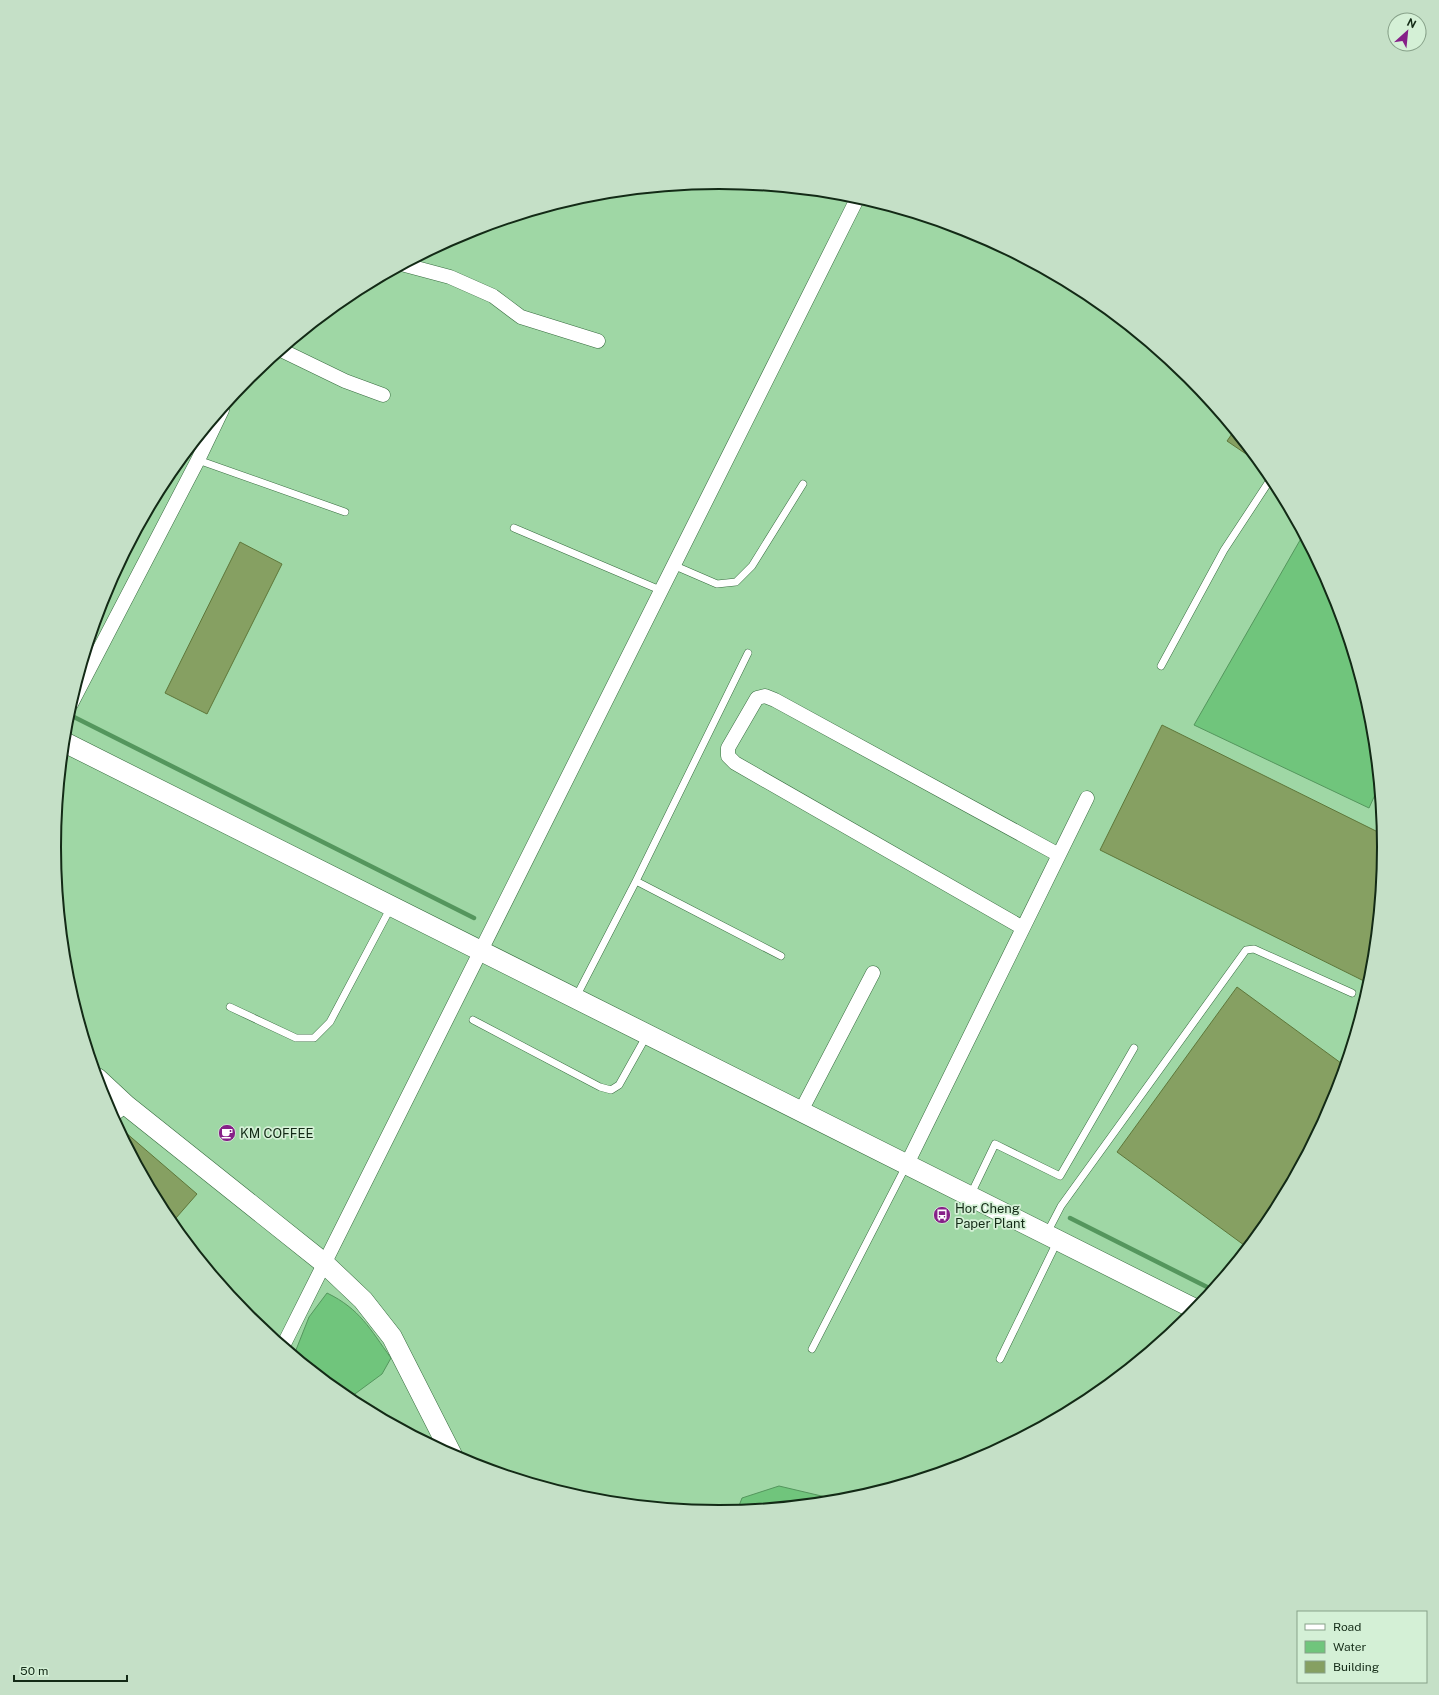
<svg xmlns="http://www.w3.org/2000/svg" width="1439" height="1695" font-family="'Public Sans',sans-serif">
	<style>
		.water { fill: #70c57c; stroke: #54965d }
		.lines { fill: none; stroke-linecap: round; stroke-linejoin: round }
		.stream { stroke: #54965d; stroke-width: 4.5 }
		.building { fill: #86a062; stroke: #5e773a }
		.lane-casing { stroke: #376c3f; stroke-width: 8 }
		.street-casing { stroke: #376c3f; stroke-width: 15 }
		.secondary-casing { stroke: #376c3f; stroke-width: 21 }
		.lane { stroke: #fff; stroke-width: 7 }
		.street { stroke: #fff; stroke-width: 14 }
		.secondary { stroke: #fff; stroke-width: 20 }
		.labels { text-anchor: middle; stroke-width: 3.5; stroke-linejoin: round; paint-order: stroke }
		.poi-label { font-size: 13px; fill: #132a16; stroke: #d4f0d6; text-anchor: start }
		.rim { fill: none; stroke: #132a16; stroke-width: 2 }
	</style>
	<rect width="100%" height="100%" fill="#9fd7a5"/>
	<path class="water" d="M 1303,535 L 1334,593 L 1372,718 L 1379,786 L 1369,808 L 1194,725 Z
		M 327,1293 C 360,1309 370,1329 391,1358 L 382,1374 L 348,1399 L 294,1355 L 309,1317 Z
		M 779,1486 L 830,1498 L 834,1502 L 737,1511 L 742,1498 Z"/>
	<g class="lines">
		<path class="stream" d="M 68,714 L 474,918
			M 1070,1218 L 1213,1290"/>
	</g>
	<path class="building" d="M 1234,431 L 1251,452 L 1249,456 L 1227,441 Z
		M 240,542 L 282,564 L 207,714 L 165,693 Z
		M 1162,725 L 1384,835 L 1385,848 L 1370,984 L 1100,850 Z
		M 1237,987 L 1345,1066 L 1334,1102 L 1278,1208 L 1248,1248 L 1117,1152 Z
		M 125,1132 L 197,1194 L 176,1218 L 159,1203 L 122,1135 Z"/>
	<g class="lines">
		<defs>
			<path id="lane" d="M 198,460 L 345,512
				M 514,528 L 660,590
				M 673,565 L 717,584 L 736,582 L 752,566 L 803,484
				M 1161,666 L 1224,550 L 1272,477
				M 636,881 L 781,956
				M 576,997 L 636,881 L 748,653
				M 230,1007 L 296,1038 L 314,1038 L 330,1022 L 391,907
				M 473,1020 L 600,1087 L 611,1090 L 619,1085 L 647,1035
				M 970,1196 L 995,1144 L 1060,1176 L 1134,1048
				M 1047,1233 L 1061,1206 L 1246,950 L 1254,949 L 1352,993
				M 812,1349 L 906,1166
				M 1000,1359 L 1058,1240"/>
			<path id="street" d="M 405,265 L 450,277 L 493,296 L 521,317 L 598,341
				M 281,350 L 345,381 L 383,395
				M 71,704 L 198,460 L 222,410
				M 1023,928 L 735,763 L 728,756 L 728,748 L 757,698 L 765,696 L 775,700 L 1059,855
				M 801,1111 L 873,973
				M 112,1116 L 126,1105
				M 907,1164 L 1087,798
				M 283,1346 L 858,197"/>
			<path id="secondary" d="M 64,742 L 1197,1310
				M 97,1078 L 126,1105 L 324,1263 L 363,1300 L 392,1337 L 452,1455"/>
		</defs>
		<use href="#lane" class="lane-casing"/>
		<use href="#street" class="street-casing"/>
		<use href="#secondary" class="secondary-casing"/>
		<use href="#lane" class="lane"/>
		<use href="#street" class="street"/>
		<use href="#secondary" class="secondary"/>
	</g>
	<defs>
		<symbol id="cafe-disc" viewBox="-11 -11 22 22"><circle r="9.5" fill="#862088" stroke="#d4f0d6"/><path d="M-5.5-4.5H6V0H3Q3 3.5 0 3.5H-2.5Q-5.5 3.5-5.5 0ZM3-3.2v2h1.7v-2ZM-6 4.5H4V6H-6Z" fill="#fff"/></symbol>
		<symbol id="bus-disc" viewBox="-11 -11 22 22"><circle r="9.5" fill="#862088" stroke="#d4f0d6"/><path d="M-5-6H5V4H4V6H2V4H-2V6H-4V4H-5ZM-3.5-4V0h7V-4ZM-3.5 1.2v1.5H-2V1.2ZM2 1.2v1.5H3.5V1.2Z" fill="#fff"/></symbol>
	</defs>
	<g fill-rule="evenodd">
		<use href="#cafe-disc" x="217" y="1123" width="20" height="20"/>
		<use href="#bus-disc" x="932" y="1205" width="20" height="20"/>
	</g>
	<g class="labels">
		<g class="poi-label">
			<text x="240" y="1138">KM COFFEE</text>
			<text x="955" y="1213">Hor Cheng<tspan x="955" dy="15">Paper Plant</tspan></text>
		</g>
	</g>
	<path d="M0 0H1439V1695H0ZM61 847a658 658 0 1 1 1316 0a658 658 0 1 1-1316 0Z" fill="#c5e0c7" fill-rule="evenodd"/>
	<path class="rim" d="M61 847a658 658 0 1 1 1316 0a658 658 0 1 1-1316 0Z"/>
	<rect x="1297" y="1611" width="130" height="72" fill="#d4f0d6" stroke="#87a189"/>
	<rect x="1305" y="1624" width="20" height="6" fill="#ffffff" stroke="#87a189"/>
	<text x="1333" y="1631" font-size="12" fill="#132a16">Road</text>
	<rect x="1305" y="1641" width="20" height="12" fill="#70c57c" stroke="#87a189"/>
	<text x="1333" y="1651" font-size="12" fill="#132a16">Water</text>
	<rect x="1305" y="1661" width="20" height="12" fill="#86a062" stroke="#87a189"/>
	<text x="1333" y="1671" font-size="12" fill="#132a16">Building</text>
	<g transform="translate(1407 32) rotate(27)"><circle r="19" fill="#d4f0d6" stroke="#87a189"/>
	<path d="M0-3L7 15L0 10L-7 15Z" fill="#862088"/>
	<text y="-6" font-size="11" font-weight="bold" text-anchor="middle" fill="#132a16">N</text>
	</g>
	<path d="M14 1675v6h113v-6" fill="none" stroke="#132a16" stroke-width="2"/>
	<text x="20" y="1675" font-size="12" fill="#132a16" stroke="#d4f0d6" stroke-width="3" paint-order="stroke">50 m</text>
</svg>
